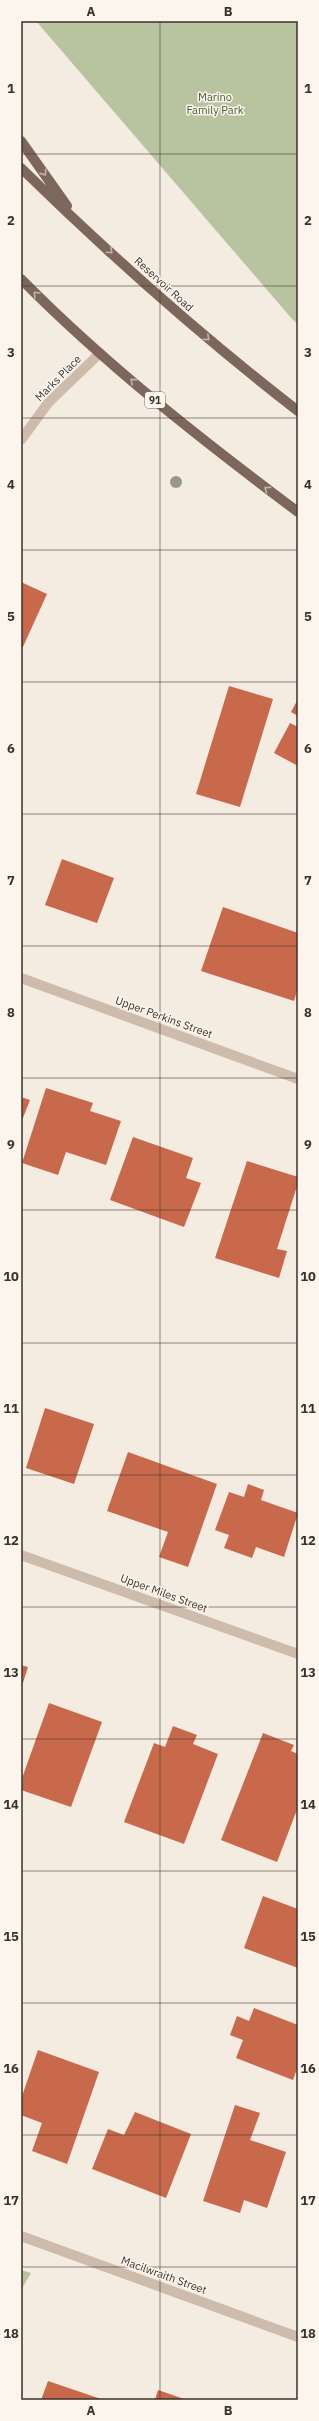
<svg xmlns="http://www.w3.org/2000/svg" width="319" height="2421" font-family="'IBM Plex Sans',sans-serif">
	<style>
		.green { fill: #b8c4a0 }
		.building { fill: #c8694b }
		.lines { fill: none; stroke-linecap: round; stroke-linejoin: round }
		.minor { stroke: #cdbbac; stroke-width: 10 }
		.primary { stroke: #7d675c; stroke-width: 10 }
		.tree { fill: #969b7f }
		.oneway { stroke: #c2b5ac }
		.grid { fill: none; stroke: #3b302b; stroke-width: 1; stroke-opacity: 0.55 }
		.labels { text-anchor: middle; stroke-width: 3; stroke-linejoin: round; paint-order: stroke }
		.shield { fill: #fbf5ee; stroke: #756b66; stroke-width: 1 }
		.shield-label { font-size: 10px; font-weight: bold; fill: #3b302b }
		.park-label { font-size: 11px; fill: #4a5a2e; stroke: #fbf5ee }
		.street-label { font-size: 11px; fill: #3b302b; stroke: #fbf5ee }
		.neatline { fill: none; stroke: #3b302b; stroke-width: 1.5 }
		.grid-label { font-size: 13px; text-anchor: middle; font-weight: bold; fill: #3b302b }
	</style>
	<rect width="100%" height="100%" fill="#f4ebe1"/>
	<path class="green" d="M 36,21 L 298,21 L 298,324 L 292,319 Z
		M 21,2270 L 31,2273 L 21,2290 Z"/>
	<path class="building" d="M 21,582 L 47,594 L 22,649 L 21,648 Z
		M 229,686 L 273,699 L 240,807 L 196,794 Z
		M 298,699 L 298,716 L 291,712 Z
		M 290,723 L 298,727 L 298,766 L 274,753 Z
		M 62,859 L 114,878 L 97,923 L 45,905 Z
		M 223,907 L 298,933 L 298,988 L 294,1001 L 201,971 Z
		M 46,1088 L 93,1103 L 90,1111 L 121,1121 L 106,1165 L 66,1152 L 58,1175 L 22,1163 Z
		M 21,1097 L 30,1100 L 21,1123 Z
		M 133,1137 L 193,1158 L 186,1178 L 201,1183 L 184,1227 L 110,1200 Z
		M 247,1161 L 298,1177 L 298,1183 L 277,1249 L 287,1251 L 279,1278 L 215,1258 Z
		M 45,1408 L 94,1424 L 74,1484 L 26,1468 Z
		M 128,1452 L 217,1484 L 188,1567 L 159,1557 L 168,1532 L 107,1511 Z
		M 248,1484 L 264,1490 L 261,1500 L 298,1513 L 284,1557 L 256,1547 L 252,1558 L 224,1548 L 229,1535 L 215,1530 L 229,1492 L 244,1497 Z
		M 21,1665 L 28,1667 L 21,1689 Z
		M 49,1703 L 102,1722 L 71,1807 L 21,1790 L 21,1781 Z
		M 173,1726 L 197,1735 L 193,1744 L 218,1754 L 184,1844 L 124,1822 L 154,1743 L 165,1747 Z
		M 263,1733 L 294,1745 L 291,1751 L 298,1754 L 298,1807 L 277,1862 L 221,1840 Z
		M 263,1896 L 298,1909 L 298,1968 L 244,1948 Z
		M 254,2008 L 298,2025 L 298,2066 L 293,2080 L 236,2058 L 243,2040 L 230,2035 L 237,2016 L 249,2021 Z
		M 38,2050 L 99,2072 L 67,2164 L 32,2151 L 42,2123 L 21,2115 L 21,2099 Z
		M 235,2105 L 260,2113 L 250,2140 L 286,2152 L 267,2208 L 244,2200 L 240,2213 L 203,2201 Z
		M 135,2112 L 191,2134 L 166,2198 L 92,2169 L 108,2129 L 124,2135 Z
		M 48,2381 L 104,2400 L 41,2400 Z
		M 158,2390 L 187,2400 L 155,2400 Z"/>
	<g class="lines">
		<path class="minor" d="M 21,440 L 48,403 L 100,353
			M 21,978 L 298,1079
			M 21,1555 L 298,1654
			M 21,2236 L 298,2337"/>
		<path class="primary" d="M 21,141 L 67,206
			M 21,168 C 109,254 201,336 298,411
			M 21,279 C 106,365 202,440 298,512"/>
	</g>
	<circle class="tree" cx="176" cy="482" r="6"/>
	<defs><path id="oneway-chevron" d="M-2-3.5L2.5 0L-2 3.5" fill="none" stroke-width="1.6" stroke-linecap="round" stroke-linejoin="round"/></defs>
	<g class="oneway">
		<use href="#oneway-chevron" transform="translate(44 173) rotate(55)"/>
		<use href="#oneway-chevron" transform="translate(110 251) rotate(42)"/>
		<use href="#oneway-chevron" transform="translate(36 294) rotate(-135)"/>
		<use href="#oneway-chevron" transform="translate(207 338) rotate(42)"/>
		<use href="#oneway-chevron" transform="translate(133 381) rotate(-139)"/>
		<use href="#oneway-chevron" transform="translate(267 489) rotate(-143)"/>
	</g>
	<path class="grid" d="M 160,21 L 160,2400M 21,154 L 298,154M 21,286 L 298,286M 21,418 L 298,418M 21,550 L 298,550M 21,682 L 298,682M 21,814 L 298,814M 21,946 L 298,946M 21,1078 L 298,1078M 21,1210 L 298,1210M 21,1343 L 298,1343M 21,1475 L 298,1475M 21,1607 L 298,1607M 21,1739 L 298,1739M 21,1871 L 298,1871M 21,2003 L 298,2003M 21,2135 L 298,2135M 21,2267 L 298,2267"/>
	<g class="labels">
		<rect class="shield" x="145" y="392" width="20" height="16" rx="3"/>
		<g class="shield-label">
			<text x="155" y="404">91</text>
		</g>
		<g class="park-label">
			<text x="215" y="101">Marino<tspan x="215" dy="13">Family Park</tspan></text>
		</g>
		<g class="street-label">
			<text transform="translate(164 284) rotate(42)" y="4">Reservoir Road</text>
			<text transform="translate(58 378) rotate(-45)" y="4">Marks Place</text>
			<text transform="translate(164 1017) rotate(20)" y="4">Upper Perkins Street</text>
			<text transform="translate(164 1593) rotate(20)" y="4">Upper Miles Street</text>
			<text transform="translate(164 2275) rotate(20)" y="4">Macilwraith Street</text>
		</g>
	</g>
	<rect width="319" height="2421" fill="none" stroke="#fbf5ee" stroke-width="44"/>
	<rect x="22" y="22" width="275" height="2377" class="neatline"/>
	<g class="grid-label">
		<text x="91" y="16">A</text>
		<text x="228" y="16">B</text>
		<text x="11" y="93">1</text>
		<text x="308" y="93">1</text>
		<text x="11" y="225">2</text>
		<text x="308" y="225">2</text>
		<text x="11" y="357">3</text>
		<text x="308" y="357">3</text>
		<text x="11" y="489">4</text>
		<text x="308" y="489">4</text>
		<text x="11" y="621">5</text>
		<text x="308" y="621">5</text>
		<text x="11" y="753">6</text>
		<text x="308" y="753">6</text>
		<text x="11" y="885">7</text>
		<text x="308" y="885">7</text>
		<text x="11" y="1017">8</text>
		<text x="308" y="1017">8</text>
		<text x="11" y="1149">9</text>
		<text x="308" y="1149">9</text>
		<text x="11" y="1281">10</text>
		<text x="308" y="1281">10</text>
		<text x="11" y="1413">11</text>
		<text x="308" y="1413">11</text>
		<text x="11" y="1545">12</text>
		<text x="308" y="1545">12</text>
		<text x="11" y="1677">13</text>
		<text x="308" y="1677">13</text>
		<text x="11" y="1809">14</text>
		<text x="308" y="1809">14</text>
		<text x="11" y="1941">15</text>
		<text x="308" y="1941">15</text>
		<text x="11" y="2073">16</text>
		<text x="308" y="2073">16</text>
		<text x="11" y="2205">17</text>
		<text x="308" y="2205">17</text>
		<text x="11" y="2338">18</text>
		<text x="308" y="2338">18</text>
		<text x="91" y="2415">A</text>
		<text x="228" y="2415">B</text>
	</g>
</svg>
